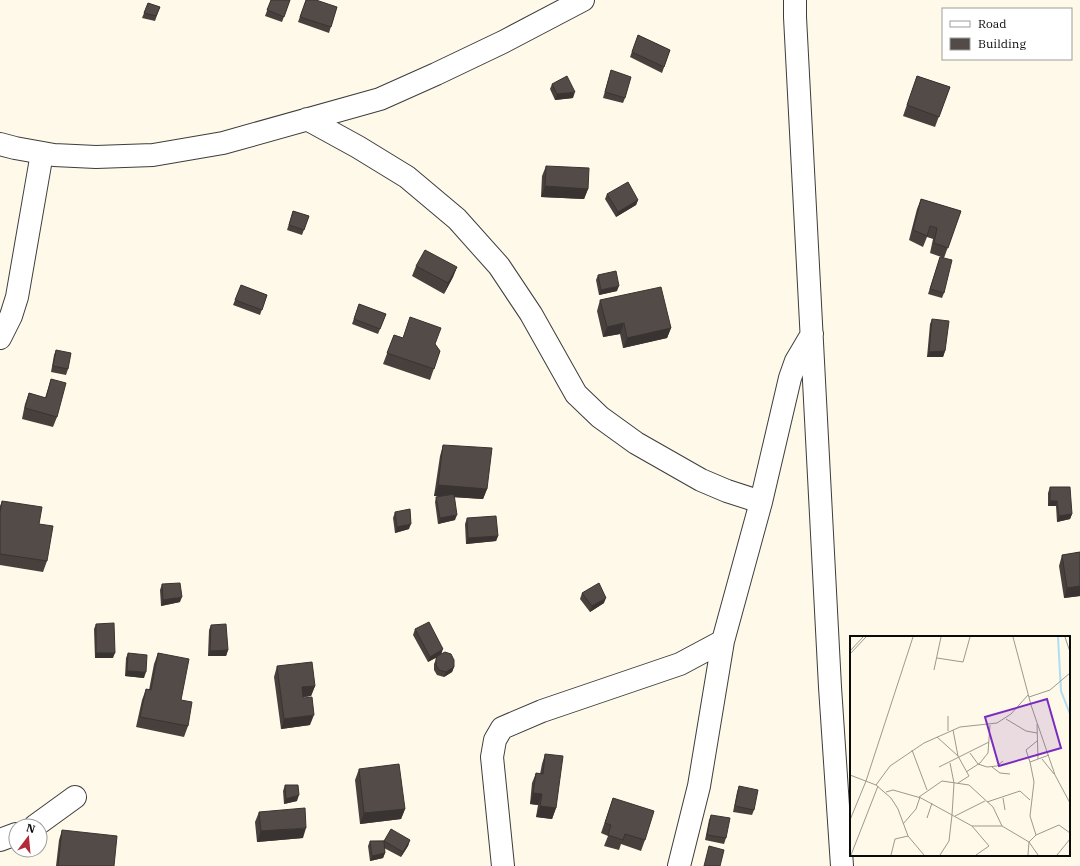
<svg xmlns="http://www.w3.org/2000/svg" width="1080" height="866" font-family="'IBM Plex Serif',serif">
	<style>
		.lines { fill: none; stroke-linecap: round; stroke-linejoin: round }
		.minor-casing { stroke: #3d3d3d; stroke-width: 24 }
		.minor { stroke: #fff; stroke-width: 22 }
		.wall { fill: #47403d }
		.shaded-wall { fill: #393432 }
		.building { fill: #524b47; stroke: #393432 }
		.inset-river { fill: none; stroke: #b0ddf3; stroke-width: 2 }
		.inset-road { fill: none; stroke: #9c998f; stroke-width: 1 }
		.view { fill: #7b2cbf; fill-opacity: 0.15; stroke: #7b2cbf; stroke-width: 2 }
		.inset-edge { fill: none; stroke: #0a0a0a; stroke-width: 2 }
	</style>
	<rect width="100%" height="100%" fill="#fef9e8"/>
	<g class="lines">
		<defs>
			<path id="minor" d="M 795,0 L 795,17 L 830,687 L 842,866
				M 307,119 L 358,147 L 407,177 L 457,219 L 499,266 L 531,314 L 576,394 L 600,417 L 636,443 L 701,480 L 727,491 L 761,502
				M 0,144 L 15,148 L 54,155 L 96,157 L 153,155 L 223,143 L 380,99 L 436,74 L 503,42 L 583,0
				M 0,338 L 11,316 L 17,297 L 42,153
				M 35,826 L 75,797
				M 0,840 L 16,834
				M 503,866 L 492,757 L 495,740 L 502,728 L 542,711 L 680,664 L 723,641
				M 679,866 L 699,786 L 723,641 L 761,502 L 790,378 L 796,361 L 812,334"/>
		</defs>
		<use href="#minor" class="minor-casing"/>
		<use href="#minor" class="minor"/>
	</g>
	<path class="wall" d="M 271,0 L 290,0 L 282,22 L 265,16 Z
		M 306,0 L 337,7 L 329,33 L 298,22 Z
		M 148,3 L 160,7 L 155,21 L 142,18 Z
		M 638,35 L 670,50 L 662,73 L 630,57 Z
		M 611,70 L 625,98 L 623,103 L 603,98 Z
		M 917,76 L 950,87 L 935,127 L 903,116 Z
		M 552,84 L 573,98 L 555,100 L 550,89 Z
		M 546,166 L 588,189 L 584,199 L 541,197 L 542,176 Z
		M 607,194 L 638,200 L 636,205 L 616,217 L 605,199 Z
		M 921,199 L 961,211 L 944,258 L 930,253 L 933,239 L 927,237 L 923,247 L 909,240 L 917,209 Z
		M 293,211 L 309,216 L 302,235 L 287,230 Z
		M 940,257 L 944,293 L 942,298 L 928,294 Z
		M 416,266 L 457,267 L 453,277 L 444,294 L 412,276 Z
		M 598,275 L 617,291 L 599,295 L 596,280 Z
		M 241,285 L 267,295 L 260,315 L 233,305 Z
		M 600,300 L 671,328 L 667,338 L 623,348 L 620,334 L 603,337 L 597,311 Z
		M 359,304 L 386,314 L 378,334 L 352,324 Z
		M 932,319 L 945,351 L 943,357 L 927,357 L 930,324 Z
		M 394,335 L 403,338 L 435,344 L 440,351 L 430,380 L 383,364 Z
		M 56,350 L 68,369 L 66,375 L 51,372 L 54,355 Z
		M 51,379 L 57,417 L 53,427 L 22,419 L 25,404 L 29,393 L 45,398 Z
		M 443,445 L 487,489 L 483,499 L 454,497 L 455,520 L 438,524 L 435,502 L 436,497 L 440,496 L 434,496 L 440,456 Z
		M 1050,487 L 1072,514 L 1070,519 L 1057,522 L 1056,506 L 1048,506 L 1048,493 Z
		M 2,501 L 39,524 L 47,561 L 43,572 L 0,565 L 0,506 Z
		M 395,512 L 409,529 L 395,533 L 393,518 Z
		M 467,518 L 498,536 L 496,541 L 466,544 L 465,524 Z
		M 1080,552 L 1080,596 L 1064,598 L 1059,566 L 1062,555 Z
		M 162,584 L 180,602 L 161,606 L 160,590 Z
		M 582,593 L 604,603 L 590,612 L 580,599 Z
		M 96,624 L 113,658 L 95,658 L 94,629 Z
		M 211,625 L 228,650 L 226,656 L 208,656 L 209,630 Z
		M 415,629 L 442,654 L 454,667 L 452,672 L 444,677 L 437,675 L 434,670 L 434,664 L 437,657 L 428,662 L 413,635 Z
		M 128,653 L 144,678 L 125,676 L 126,658 Z
		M 158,653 L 181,700 L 188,726 L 184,737 L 136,727 L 142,700 L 146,689 L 149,690 L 154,664 Z
		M 277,666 L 315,686 L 311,696 L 303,697 L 310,725 L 281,729 L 274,677 Z
		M 545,754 L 556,808 L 552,819 L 536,817 L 538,805 L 530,804 L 532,783 L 536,773 L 540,774 L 542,764 Z
		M 359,769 L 405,809 L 401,819 L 360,824 L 355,780 Z
		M 285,785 L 297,801 L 284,804 L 283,791 Z
		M 739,786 L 754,810 L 752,815 L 733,812 L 737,792 Z
		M 613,798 L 645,840 L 641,851 L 621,844 L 619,850 L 604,846 L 608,836 L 601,833 Z
		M 259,812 L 303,838 L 257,842 L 255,822 Z
		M 711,815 L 726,838 L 724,844 L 705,840 L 709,820 Z
		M 62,830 L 114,866 L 56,866 L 59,840 Z
		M 410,840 L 408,846 L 401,857 L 384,848 L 385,853 L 383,858 L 370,861 L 368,846 L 370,841 Z"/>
	<path class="shaded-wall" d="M 575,92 L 573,98 L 555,100 L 557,94 Z
		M 545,186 L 588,189 L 584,199 L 541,197 Z
		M 638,200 L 636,205 L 616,217 L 618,212 Z
		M 457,267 L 453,277 L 444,294 L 448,283 Z
		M 619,286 L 617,291 L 599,295 L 601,290 Z
		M 624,323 L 620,334 L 603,337 L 607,327 Z
		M 671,328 L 667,338 L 623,348 L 627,338 Z
		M 945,351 L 943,357 L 927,357 L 929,352 Z
		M 438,485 L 487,489 L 483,499 L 434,496 Z
		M 1050,501 L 1057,501 L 1056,506 L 1048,506 Z
		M 1072,514 L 1070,519 L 1057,522 L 1059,516 Z
		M 457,515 L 455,520 L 438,524 L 440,518 Z
		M 411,524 L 409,529 L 395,533 L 397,527 Z
		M 498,536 L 496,541 L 466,544 L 468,538 Z
		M 1080,586 L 1080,596 L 1064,598 L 1067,588 Z
		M 182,597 L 180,602 L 161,606 L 163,600 Z
		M 606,598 L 604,603 L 590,612 L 592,606 Z
		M 443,649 L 441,655 L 428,662 L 430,657 Z
		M 228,650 L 226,656 L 208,656 L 210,651 Z
		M 96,653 L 115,653 L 113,658 L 95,658 Z
		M 454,667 L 452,672 L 444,677 L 446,672 Z
		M 127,671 L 146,672 L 144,678 L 125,676 Z
		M 315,686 L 311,696 L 298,698 L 302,687 Z
		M 314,715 L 310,725 L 281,729 L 284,719 Z
		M 533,793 L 542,794 L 538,805 L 530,804 Z
		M 299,795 L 297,801 L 284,804 L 286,799 Z
		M 540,806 L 556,808 L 552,819 L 536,817 Z
		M 405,809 L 401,819 L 360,824 L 364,813 Z
		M 306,828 L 303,838 L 257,842 L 261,831 Z
		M 410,840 L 408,846 L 401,857 L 403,852 Z
		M 385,853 L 383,858 L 370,861 L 372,856 Z"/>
	<path class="building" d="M 271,0 L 290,0 L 284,17 L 267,10 Z
		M 306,0 L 316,0 L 337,7 L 331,27 L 300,17 Z
		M 148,3 L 160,7 L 156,16 L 144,13 Z
		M 638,35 L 670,50 L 664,67 L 632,52 Z
		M 611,70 L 631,77 L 625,98 L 605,92 Z
		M 567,76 L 575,92 L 557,94 L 552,84 Z
		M 917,76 L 950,87 L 939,117 L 907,105 Z
		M 546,166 L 589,168 L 588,189 L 545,186 Z
		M 628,182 L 638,200 L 618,212 L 607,194 Z
		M 921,199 L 961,211 L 948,248 L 934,243 L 937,228 L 930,226 L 927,236 L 913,230 Z
		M 293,211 L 309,216 L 304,230 L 289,225 Z
		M 425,250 L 457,267 L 448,283 L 416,266 Z
		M 940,257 L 952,260 L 944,293 L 930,289 Z
		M 616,271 L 619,286 L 601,290 L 598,275 Z
		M 241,285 L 267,295 L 262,310 L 235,300 Z
		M 661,287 L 671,328 L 627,338 L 624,323 L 607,327 L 600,300 Z
		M 359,304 L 386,314 L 380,329 L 354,319 Z
		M 410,317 L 441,328 L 435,344 L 440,351 L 434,369 L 387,353 L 394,335 L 403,338 Z
		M 932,319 L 949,321 L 945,351 L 929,352 Z
		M 56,350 L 71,353 L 68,369 L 53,366 Z
		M 51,379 L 66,383 L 57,417 L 25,408 L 29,393 L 46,398 Z
		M 443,445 L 492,448 L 487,489 L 438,485 Z
		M 1050,487 L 1070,487 L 1072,514 L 1059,516 L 1057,501 L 1050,501 Z
		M 454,494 L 457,515 L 440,518 L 436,497 Z
		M 2,501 L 42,507 L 39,524 L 53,526 L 47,561 L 0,554 L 0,513 Z
		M 410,509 L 411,524 L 397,527 L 395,512 Z
		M 496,516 L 498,536 L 468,538 L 467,518 Z
		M 1080,552 L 1080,586 L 1067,588 L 1062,555 Z
		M 180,583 L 182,597 L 163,600 L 162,584 Z
		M 599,583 L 606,598 L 592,606 L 582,593 Z
		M 429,622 L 443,649 L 430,657 L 415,629 Z
		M 114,623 L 115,653 L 96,653 L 96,624 Z
		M 226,624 L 228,650 L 210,651 L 211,625 Z
		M 445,652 L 451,654 L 454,660 L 454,667 L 446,672 L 439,670 L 436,665 L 436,659 L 437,656 Z
		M 128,653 L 147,655 L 146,672 L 127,671 Z
		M 158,653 L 189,659 L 181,700 L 192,702 L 188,726 L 140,717 L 146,689 L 151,690 Z
		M 312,662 L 315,686 L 302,687 L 303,698 L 312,697 L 314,715 L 284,719 L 277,666 Z
		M 545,754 L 563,756 L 556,808 L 540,806 L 542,794 L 533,793 L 536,773 L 543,774 Z
		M 399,764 L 405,809 L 364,813 L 359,769 Z
		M 285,785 L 298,785 L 299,795 L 286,799 Z
		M 739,786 L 758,790 L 754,810 L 735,806 Z
		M 613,798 L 654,811 L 645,840 L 625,834 L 623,840 L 608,835 L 611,825 L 605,823 Z
		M 305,808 L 306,828 L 261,831 L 259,812 Z
		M 711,815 L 730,818 L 726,838 L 707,835 Z
		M 391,829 L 410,840 L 403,852 L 384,841 L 385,853 L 372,856 L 370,841 L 384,841 Z
		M 62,830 L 117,836 L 114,866 L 58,866 Z
		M 709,846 L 724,850 L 720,866 L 704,866 Z"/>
	<g transform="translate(850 636)">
		<rect width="220" height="220" fill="#fef9e8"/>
		<path class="inset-river" d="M 208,1 L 211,55 L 220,78"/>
		<path class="inset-road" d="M 163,1 L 181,69 L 205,139 L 220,167M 215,1 L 220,16M 0,15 L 13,1M 0,18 L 16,1M 87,22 L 113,26 L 120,1M 84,34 L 91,1M 0,36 L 0,97M 179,61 L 200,54 L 220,37M 156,83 L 176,95 L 187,97M 187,88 L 188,123M 103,94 L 108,120 L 119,140 L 108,147M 98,95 L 98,80M 87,101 L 108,120M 62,114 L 77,154M 120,117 L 128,128 L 137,131 L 147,130 L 153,125M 192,123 L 204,138M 180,126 L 176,114 L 187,105M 89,131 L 139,106M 142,131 L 150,137 L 160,138M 116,136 L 130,127 L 138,117 L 140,89M 0,139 L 26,149 L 41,162 L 48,173 L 58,200 L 74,219M 26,149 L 40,130 L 74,107 L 110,91 L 147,87 L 161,78 L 178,59M 36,156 L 43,154 L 71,162 L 122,190 L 152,190M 69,161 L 92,145 L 119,149 L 143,171 L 152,190 L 179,206 L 188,219M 153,162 L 155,174M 137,166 L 170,155 L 180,164M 105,180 L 135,165M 77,182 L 82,167M 0,184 L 16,145 L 63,1M 53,188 L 66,173 L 70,161M 122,190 L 139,210 L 126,219M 186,199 L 180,180 L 184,146 L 180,126 L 199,119M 1,219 L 28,150M 41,219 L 45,203 L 58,200M 90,219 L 99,205 L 102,179 L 104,147 L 100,127M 178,219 L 179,206 L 186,199 L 209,189 L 220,197M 207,219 L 220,203"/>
		<path class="view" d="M 197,63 L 211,112 L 149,130 L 135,81 Z"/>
		<rect width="220" height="220" class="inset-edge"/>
	</g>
	<rect x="942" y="8" width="130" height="52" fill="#ffffff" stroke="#9d9d9d"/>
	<rect x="950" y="21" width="20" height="6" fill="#ffffff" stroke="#9d9d9d"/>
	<text x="978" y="28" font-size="12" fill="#0a0a0a">Road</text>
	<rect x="950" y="38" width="20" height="12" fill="#524b47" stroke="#9d9d9d"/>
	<text x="978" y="48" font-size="12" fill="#0a0a0a">Building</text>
	<g transform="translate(28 838) rotate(16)"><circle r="19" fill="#ffffff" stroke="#9d9d9d"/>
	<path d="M0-3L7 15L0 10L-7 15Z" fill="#b22a37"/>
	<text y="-6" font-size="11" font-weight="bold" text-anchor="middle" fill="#0a0a0a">N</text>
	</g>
</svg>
